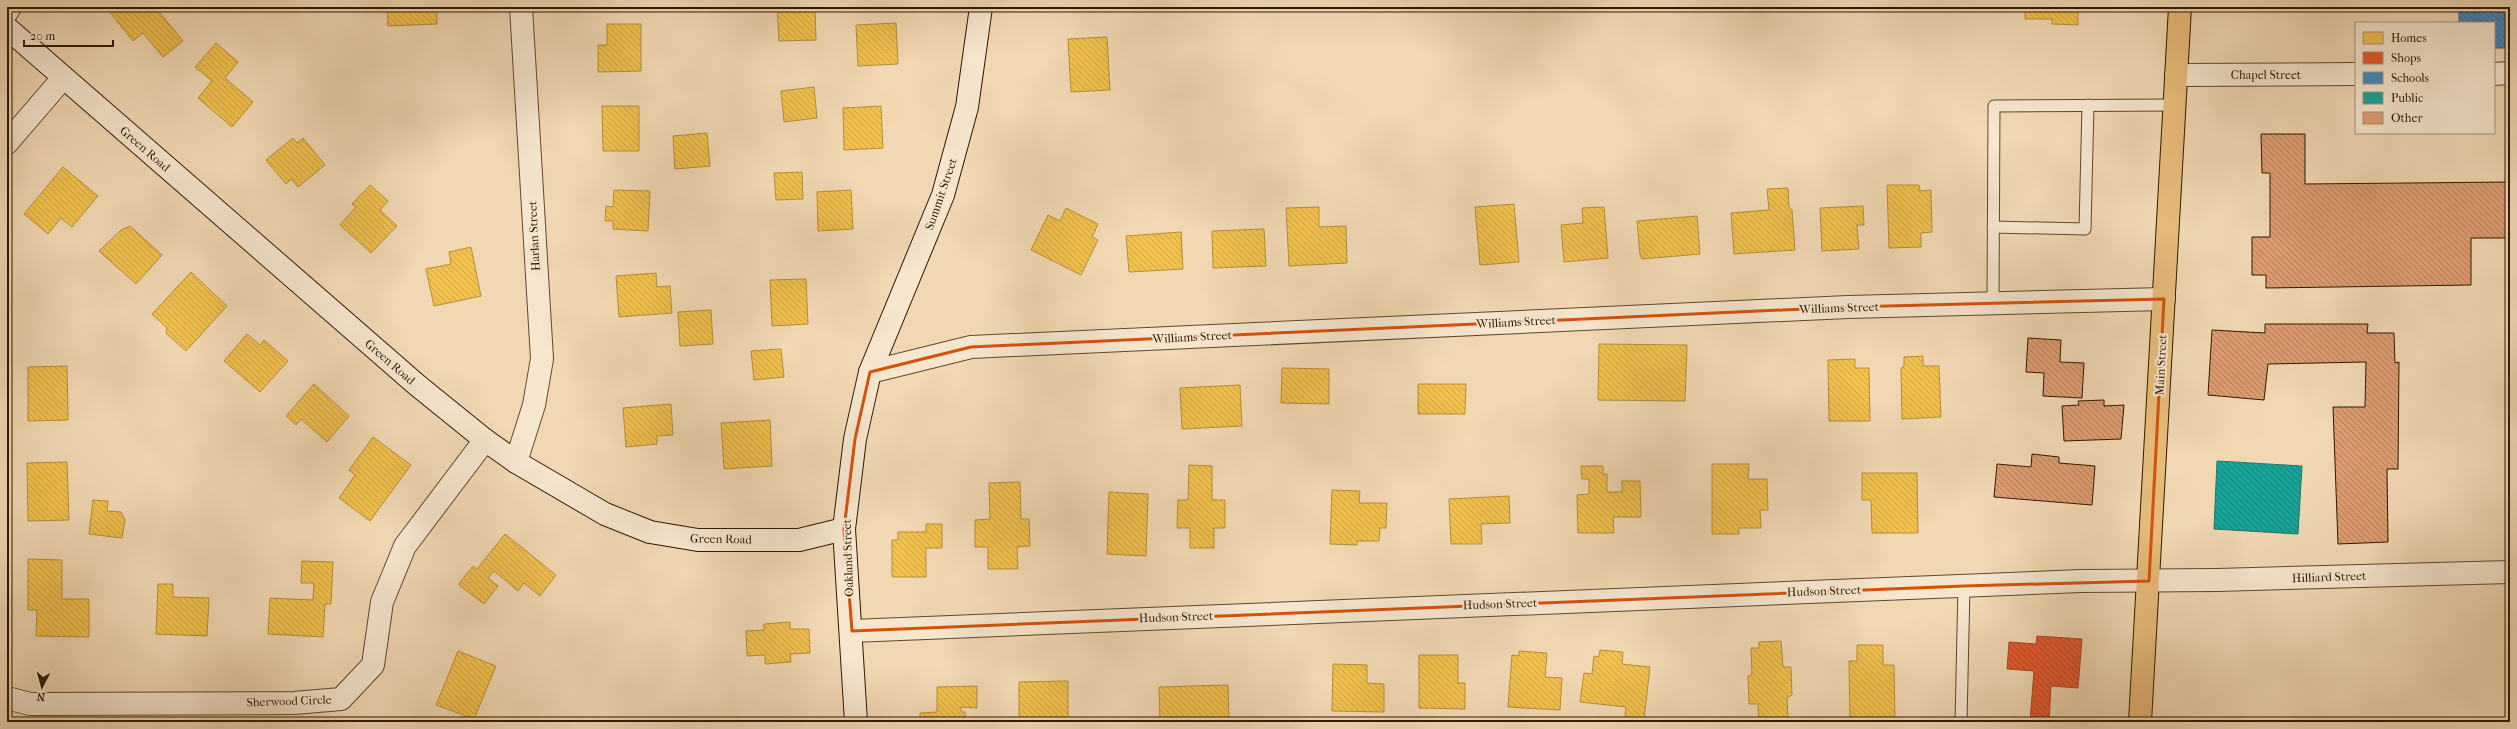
<svg xmlns="http://www.w3.org/2000/svg" width="2517" height="729" font-family="'IM FELL French Canon',serif">
	<style>
		.homes { fill: url(#homes-back-hatch); stroke: #b78e37 }
		.shops { fill: url(#shops-back-hatch); stroke: #ad4420 }
		.schools { fill: url(#schools-back-hatch); stroke: #3a668a }
		.public { fill: url(#public-back-hatch); stroke: #1e796b }
		.building { fill: url(#building-back-hatch); stroke: #2e1801 }
		.lines { fill: none; stroke-linecap: round; stroke-linejoin: round }
		.lane-casing { stroke: #5f482e; stroke-width: 13 }
		.street-casing { stroke: #5f482e; stroke-width: 24 }
		.secondary-casing { stroke: #2e1801; stroke-width: 24 }
		.primary-casing { stroke: #2e1801; stroke-width: 24 }
		.lane { stroke: #f6e6ce; stroke-width: 11 }
		.street { stroke: #f6e6ce; stroke-width: 22 }
		.secondary { stroke: #f6e6ce; stroke-width: 22 }
		.primary { stroke: #e8bc7a; stroke-width: 22 }
		.marked { fill: none; stroke: #d5520b; stroke-width: 3; stroke-linejoin: round }
		.labels { text-anchor: middle; stroke-width: 4; stroke-linejoin: round; paint-order: stroke }
		.street-label { font-size: 12px; fill: #2e1801; stroke: #f6e6ce }
	</style>
	<defs>
		<pattern id="homes-back-hatch" width="6" height="6" patternUnits="userSpaceOnUse"><rect width="6" height="6" fill="#f2c14e"/><path d="M-1 5l2 2M0 0l6 6M5-1l2 2" fill="none" stroke="#d0a542"/></pattern>
		<pattern id="shops-back-hatch" width="6" height="6" patternUnits="userSpaceOnUse"><rect width="6" height="6" fill="#e4572e"/><path d="M-1 5l2 2M0 0l6 6M5-1l2 2" fill="none" stroke="#b94725"/></pattern>
		<pattern id="schools-back-hatch" width="6" height="6" patternUnits="userSpaceOnUse"><rect width="6" height="6" fill="#3f88c5"/><path d="M-1 5l2 2M0 0l6 6M5-1l2 2" fill="none" stroke="#356e9e"/></pattern>
		<pattern id="public-back-hatch" width="6" height="6" patternUnits="userSpaceOnUse"><rect width="6" height="6" fill="#17a398"/><path d="M-1 5l2 2M0 0l6 6M5-1l2 2" fill="none" stroke="#15847a"/></pattern>
		<pattern id="building-back-hatch" width="6" height="6" patternUnits="userSpaceOnUse"><rect width="6" height="6" fill="#df9c73"/><path d="M-1 5l2 2M0 0l6 6M5-1l2 2" fill="none" stroke="#b57e5c"/></pattern>
	</defs>
	<rect width="100%" height="100%" fill="#f1d8b3"/>
	<filter id="stains"><feTurbulence type="fractalNoise" baseFrequency=".005" numOctaves="4"/><feColorMatrix values="0 0 0 0 .2 0 0 0 0 .09 0 0 0 0 .02 0 0 0 .5 -.17"/></filter>
	<radialGradient id="worn" r=".72"><stop offset=".6" stop-color="#630" stop-opacity="0"/><stop offset="1" stop-color="#630" stop-opacity=".3"/></radialGradient>
	<path class="homes" d="M 111,7 L 155,7 L 183,41 L 163,57 L 143,33 L 133,41 L 108,10 Z
		M 387,7 L 437,7 L 437,24 L 388,26 Z
		M 777,7 L 815,7 L 816,40 L 779,41 Z
		M 2025,7 L 2116,7 L 2078,8 L 2078,25 L 2052,24 L 2052,19 L 2025,19 Z
		M 896,23 L 898,64 L 858,66 L 856,25 Z
		M 607,24 L 641,24 L 641,71 L 598,72 L 598,45 L 607,45 Z
		M 1107,37 L 1110,90 L 1071,92 L 1068,39 Z
		M 216,43 L 238,62 L 225,78 L 253,102 L 232,127 L 198,98 L 212,81 L 195,67 Z
		M 814,87 L 817,118 L 784,122 L 781,91 Z
		M 602,106 L 639,106 L 639,151 L 603,151 Z
		M 881,106 L 883,148 L 844,150 L 843,108 Z
		M 707,133 L 710,166 L 675,169 L 673,136 Z
		M 293,138 L 297,143 L 303,138 L 325,165 L 298,187 L 291,179 L 286,184 L 266,160 Z
		M 63,167 L 98,196 L 72,227 L 61,218 L 48,234 L 24,214 Z
		M 802,172 L 803,199 L 776,200 L 774,173 Z
		M 370,185 L 388,201 L 380,210 L 397,226 L 371,253 L 340,225 L 356,207 L 352,204 Z
		M 1887,185 L 1919,185 L 1920,191 L 1931,190 L 1932,232 L 1921,233 L 1921,247 L 1889,248 Z
		M 1788,188 L 1789,207 L 1792,210 L 1795,250 L 1734,254 L 1731,213 L 1769,210 L 1767,189 Z
		M 614,190 L 650,191 L 648,231 L 613,229 L 613,221 L 605,221 L 606,206 L 613,207 Z
		M 851,190 L 853,229 L 818,231 L 817,192 Z
		M 1514,204 L 1519,262 L 1480,265 L 1475,207 Z
		M 1863,206 L 1864,225 L 1857,225 L 1859,249 L 1822,251 L 1820,208 Z
		M 1319,207 L 1319,227 L 1346,226 L 1347,263 L 1289,266 L 1286,208 Z
		M 1604,207 L 1608,258 L 1564,262 L 1561,225 L 1583,223 L 1582,208 Z
		M 1066,208 L 1098,224 L 1092,237 L 1098,240 L 1081,275 L 1031,250 L 1048,215 L 1060,221 Z
		M 1697,216 L 1700,254 L 1642,259 L 1640,255 L 1637,221 Z
		M 130,226 L 162,255 L 136,284 L 99,251 L 121,230 Z
		M 1264,229 L 1266,266 L 1213,268 L 1212,231 Z
		M 1181,232 L 1183,269 L 1129,272 L 1126,236 Z
		M 471,247 L 481,296 L 434,306 L 426,269 L 451,264 L 449,252 Z
		M 191,272 L 227,306 L 186,351 L 166,333 L 167,328 L 152,314 Z
		M 656,273 L 657,287 L 670,286 L 672,313 L 619,317 L 616,276 Z
		M 806,279 L 808,324 L 772,326 L 770,280 Z
		M 711,310 L 713,344 L 680,346 L 678,312 Z
		M 247,334 L 260,345 L 264,340 L 288,361 L 260,392 L 224,361 Z
		M 1599,344 L 1687,345 L 1685,401 L 1598,400 Z
		M 781,349 L 784,377 L 754,380 L 751,351 Z
		M 1923,356 L 1923,366 L 1939,366 L 1941,417 L 1902,419 L 1901,368 L 1904,366 L 1904,357 Z
		M 1855,359 L 1855,368 L 1869,368 L 1870,421 L 1829,421 L 1828,360 Z
		M 67,366 L 68,420 L 28,421 L 28,367 Z
		M 1282,368 L 1329,369 L 1329,404 L 1281,403 Z
		M 314,384 L 349,416 L 327,442 L 301,419 L 296,425 L 286,416 Z
		M 1418,384 L 1466,384 L 1465,414 L 1418,414 Z
		M 1240,385 L 1242,426 L 1182,429 L 1180,388 Z
		M 671,404 L 673,435 L 657,436 L 657,444 L 626,447 L 623,408 Z
		M 770,420 L 772,466 L 724,469 L 721,423 Z
		M 373,437 L 411,465 L 370,521 L 339,498 L 355,475 L 349,470 Z
		M 67,462 L 69,520 L 28,521 L 27,463 Z
		M 1712,464 L 1749,464 L 1748,479 L 1767,479 L 1768,510 L 1760,510 L 1761,528 L 1739,528 L 1739,534 L 1712,534 Z
		M 1189,465 L 1212,466 L 1212,500 L 1225,500 L 1225,528 L 1214,528 L 1214,548 L 1190,548 L 1190,528 L 1177,528 L 1178,500 L 1188,500 Z
		M 1581,466 L 1603,466 L 1603,474 L 1607,474 L 1607,492 L 1622,492 L 1622,481 L 1640,481 L 1641,517 L 1613,517 L 1614,533 L 1578,533 L 1577,495 L 1589,494 L 1589,479 L 1582,479 Z
		M 1862,473 L 1917,473 L 1918,533 L 1872,533 L 1871,500 L 1862,500 Z
		M 1020,482 L 1021,519 L 1029,519 L 1030,546 L 1017,547 L 1018,569 L 988,569 L 988,547 L 975,547 L 975,520 L 990,519 L 989,483 Z
		M 1332,490 L 1360,491 L 1359,503 L 1387,503 L 1386,528 L 1380,528 L 1379,541 L 1357,541 L 1357,545 L 1330,544 Z
		M 1109,492 L 1148,494 L 1146,556 L 1107,554 Z
		M 1509,496 L 1510,523 L 1481,524 L 1482,544 L 1451,544 L 1449,499 Z
		M 93,500 L 108,501 L 107,511 L 121,512 L 125,520 L 122,538 L 89,534 Z
		M 926,524 L 942,524 L 942,548 L 926,548 L 926,577 L 892,577 L 892,540 L 898,540 L 898,532 L 926,532 Z
		M 505,534 L 556,575 L 540,596 L 524,583 L 518,591 L 494,571 L 488,578 L 498,586 L 484,604 L 459,585 L 460,582 L 473,566 L 477,569 Z
		M 28,559 L 62,560 L 62,599 L 89,599 L 89,637 L 36,636 L 37,610 L 28,610 Z
		M 302,561 L 333,562 L 331,604 L 325,604 L 323,637 L 268,634 L 270,598 L 313,600 L 314,583 L 301,583 Z
		M 158,584 L 173,584 L 173,597 L 209,598 L 207,636 L 156,634 Z
		M 790,622 L 790,629 L 809,629 L 810,653 L 790,654 L 791,662 L 765,664 L 765,655 L 747,656 L 746,631 L 764,630 L 764,624 Z
		M 1781,641 L 1783,667 L 1791,667 L 1792,695 L 1787,698 L 1788,722 L 1759,722 L 1758,704 L 1749,704 L 1748,676 L 1752,674 L 1751,648 L 1759,648 L 1759,642 Z
		M 1857,645 L 1883,645 L 1883,665 L 1894,665 L 1895,722 L 1850,722 L 1849,661 L 1857,661 Z
		M 1600,650 L 1623,652 L 1622,664 L 1650,667 L 1644,719 L 1625,717 L 1626,707 L 1580,702 L 1584,673 L 1592,674 L 1594,656 L 1599,657 Z
		M 458,651 L 496,666 L 474,719 L 436,705 Z
		M 1519,651 L 1547,653 L 1545,677 L 1562,678 L 1560,710 L 1508,707 L 1512,655 L 1519,656 Z
		M 1419,655 L 1458,655 L 1458,683 L 1465,683 L 1465,709 L 1419,708 Z
		M 1333,664 L 1367,665 L 1367,683 L 1384,684 L 1384,712 L 1332,711 Z
		M 1068,681 L 1068,722 L 1019,722 L 1019,682 Z
		M 1228,685 L 1229,722 L 1160,722 L 1159,687 Z
		M 977,686 L 977,708 L 961,707 L 961,712 L 965,712 L 965,722 L 920,722 L 920,713 L 937,712 L 937,687 Z"/>
	<path class="shops" d="M 2037,636 L 2082,639 L 2078,688 L 2051,686 L 2049,722 L 2030,722 L 2034,671 L 2007,669 L 2009,642 L 2036,644 Z"/>
	<path class="schools" d="M 2459,7 L 2510,7 L 2510,48 L 2494,48 L 2494,23 L 2459,23 Z"/>
	<path class="public" d="M 2217,461 L 2302,466 L 2298,534 L 2214,529 Z"/>
	<path class="building" d="M 2261,134 L 2305,134 L 2305,184 L 2510,182 L 2510,238 L 2471,238 L 2471,285 L 2266,288 L 2266,275 L 2252,275 L 2252,237 L 2270,237 L 2270,173 L 2262,173 Z
		M 2265,324 L 2368,324 L 2367,333 L 2394,333 L 2395,363 L 2399,362 L 2398,469 L 2387,469 L 2388,542 L 2338,544 L 2333,407 L 2365,407 L 2366,362 L 2268,364 L 2264,400 L 2208,395 L 2212,330 L 2265,333 Z
		M 2028,338 L 2061,340 L 2060,362 L 2084,363 L 2082,398 L 2043,396 L 2044,373 L 2026,372 Z
		M 2104,400 L 2104,406 L 2124,405 L 2121,439 L 2064,441 L 2062,406 L 2079,405 L 2078,401 Z
		M 2032,454 L 2059,457 L 2059,463 L 2095,466 L 2092,505 L 1994,497 L 1997,464 L 2031,467 Z"/>
	<g class="lines">
		<defs>
			<path id="lane" d="M 1993,227 L 2085,229 L 2088,105
				M 1993,303 L 1994,106 L 2175,105
				M 1961,722 L 1964,586"/>
			<path id="street" d="M 7,12 L 10,7
				M 2494,74 L 2510,73
				M 2176,75 L 2356,74
				M 7,143 L 63,78
				M 870,372 L 971,347 L 1848,307 L 2164,299
				M 516,462 L 534,405 L 542,359 L 521,7
				M 852,631 L 2081,581 L 2217,580 L 2510,572
				M 7,698 L 30,704 L 294,703 L 341,699 L 373,665 L 382,602 L 405,546 L 485,440"/>
			<path id="secondary" d="M 7,28 L 417,385 L 485,440 L 516,462 L 605,514 L 650,532 L 698,540 L 799,540 L 844,529
				M 856,722 L 844,529 L 855,439 L 870,372 L 943,195 L 967,107 L 981,7"/>
			<path id="primary" d="M 2140,722 L 2180,7"/>
		</defs>
		<use href="#lane" class="lane-casing"/>
		<use href="#street" class="street-casing"/>
		<use href="#secondary" class="secondary-casing"/>
		<use href="#primary" class="primary-casing"/>
		<use href="#lane" class="lane"/>
		<use href="#street" class="street"/>
		<use href="#secondary" class="secondary"/>
		<use href="#primary" class="primary"/>
	</g>
	<path class="marked" d="M 2164,299 L 2149,581 L 1964,586 L 852,631 L 844,529 L 855,439 L 870,372 L 971,347 L 1848,307 Z"/>
	<g class="labels">
		<g class="street-label">
			<text x="2266" y="79">Chapel Street</text>
			<text transform="translate(145 149) rotate(41)" y="4">Green Road</text>
			<text transform="translate(941 194) rotate(-71)" y="4">Summit Street</text>
			<text transform="translate(534 236) rotate(-93)" y="4">Harlan Street</text>
			<text transform="translate(1839 308) rotate(-2)" y="4">Williams Street</text>
			<text transform="translate(1516 322) rotate(-3)" y="4">Williams Street</text>
			<text transform="translate(1192 337) rotate(-3)" y="4">Williams Street</text>
			<text transform="translate(390 362) rotate(41)" y="4">Green Road</text>
			<text transform="translate(2161 365) rotate(-87)" y="4">Main Street</text>
			<text transform="translate(721 539) rotate(1)" y="4">Green Road</text>
			<text transform="translate(848 558) rotate(-92)" y="4">Oakland Street</text>
			<text transform="translate(2329 577) rotate(-2)" y="4">Hilliard Street</text>
			<text transform="translate(1824 591) rotate(-2)" y="4">Hudson Street</text>
			<text transform="translate(1500 604) rotate(-2)" y="4">Hudson Street</text>
			<text transform="translate(1176 617) rotate(-2)" y="4">Hudson Street</text>
			<text transform="translate(289 701) rotate(-2)" y="4">Sherwood Circle</text>
		</g>
	</g>
	<rect width="2517" height="729" fill="none" stroke="#f1d8b3" stroke-width="24"/>
	<rect x="8" y="8" width="2501" height="713" fill="none" stroke="#2e1801" stroke-width="2"/>
	<rect x="12" y="12" width="2493" height="705" fill="none" stroke="#2e1801"/>
	<rect x="2355" y="22" width="140" height="112" fill="#f6e6ce" stroke="#a6947c"/>
	<rect x="2363" y="32" width="20" height="12" fill="#f2c14e" stroke="#a6947c"/>
	<text x="2391" y="42" font-size="12" fill="#2e1801">Homes</text>
	<rect x="2363" y="52" width="20" height="12" fill="#e4572e" stroke="#a6947c"/>
	<text x="2391" y="62" font-size="12" fill="#2e1801">Shops</text>
	<rect x="2363" y="72" width="20" height="12" fill="#3f88c5" stroke="#a6947c"/>
	<text x="2391" y="82" font-size="12" fill="#2e1801">Schools</text>
	<rect x="2363" y="92" width="20" height="12" fill="#17a398" stroke="#a6947c"/>
	<text x="2391" y="102" font-size="12" fill="#2e1801">Public</text>
	<rect x="2363" y="112" width="20" height="12" fill="#df9c73" stroke="#a6947c"/>
	<text x="2391" y="122" font-size="12" fill="#2e1801">Other</text>
	<g transform="translate(42 687) rotate(186)" stroke="#f6e6ce" stroke-width="3" paint-order="stroke">
	<path d="M0-3L7 15L0 10L-7 15Z" fill="#2e1801"/>
	<text y="-6" font-size="11" font-weight="bold" text-anchor="middle" fill="#2e1801">N</text>
	</g>
	<path d="M24 40v6h89v-6" fill="none" stroke="#2e1801" stroke-width="2"/>
	<text x="30" y="40" font-size="12" fill="#2e1801" stroke="#f6e6ce" stroke-width="3" paint-order="stroke">20 m</text>
	<rect width="100%" height="100%" filter="url(#stains)"/>
	<rect width="100%" height="100%" fill="url(#worn)"/>
</svg>
